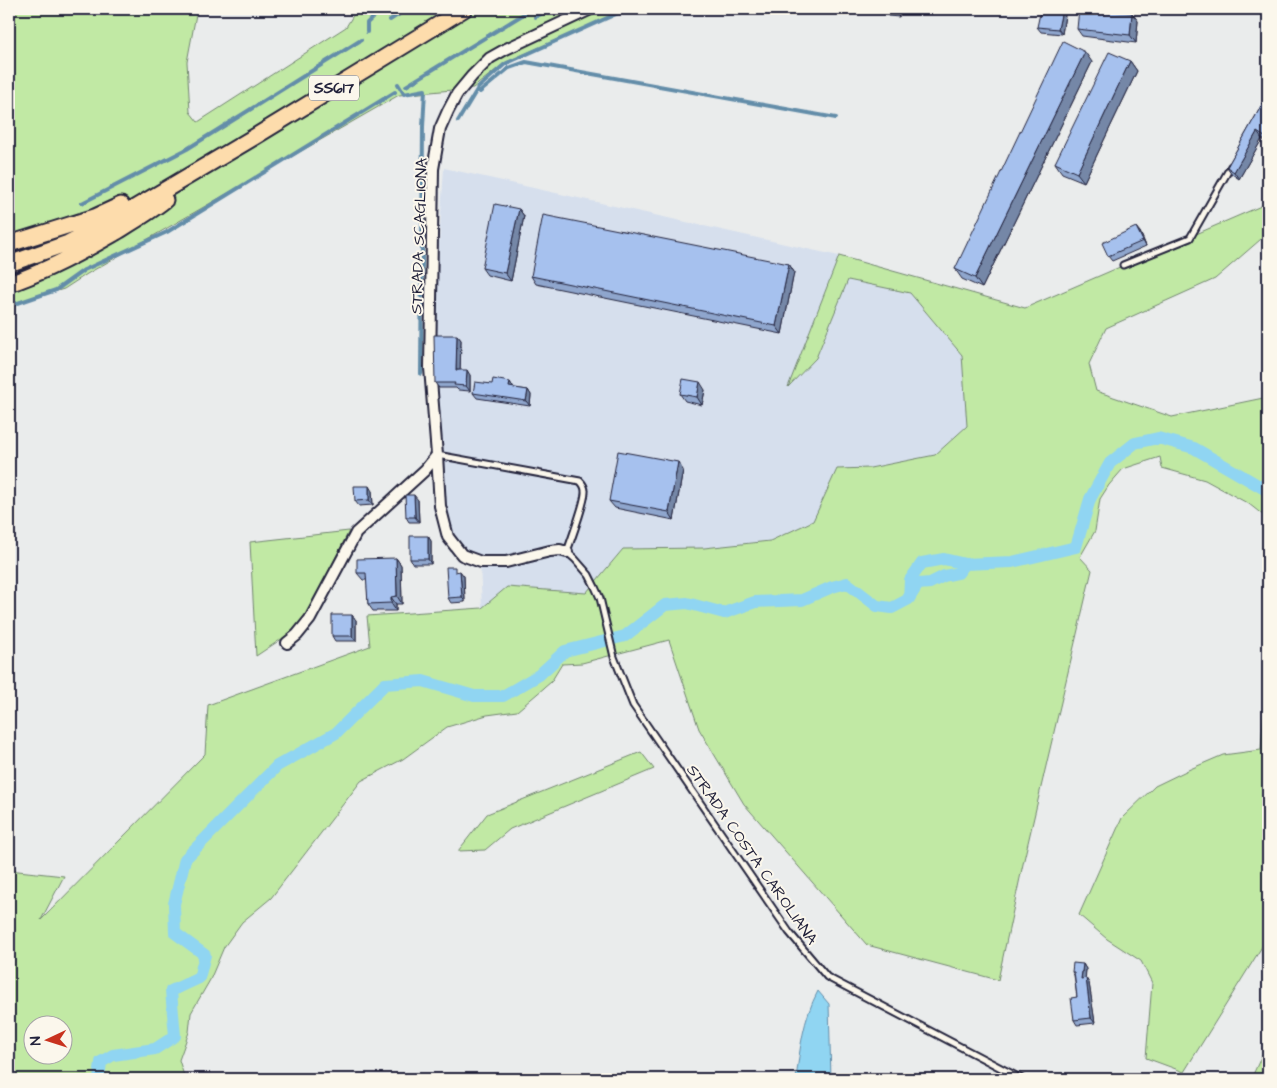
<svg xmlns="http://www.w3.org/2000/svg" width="1277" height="1088" font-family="'Architects Daughter',sans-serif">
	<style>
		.built { fill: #d6dfed }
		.green { fill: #c1e9a4; stroke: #728670; fill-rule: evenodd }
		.water { fill: #90d5f2; stroke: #648da9 }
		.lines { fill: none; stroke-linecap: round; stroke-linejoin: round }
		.stream { stroke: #648da9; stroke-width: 4 }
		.canal { stroke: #90d5f2; stroke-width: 12 }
		.service-casing { stroke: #22223b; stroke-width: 9 }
		.minor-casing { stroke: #22223b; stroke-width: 14 }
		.primary-casing { stroke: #22223b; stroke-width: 19 }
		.service { stroke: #fbf7ec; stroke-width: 5 }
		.minor { stroke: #fbf7ec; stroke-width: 10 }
		.primary { stroke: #fddcac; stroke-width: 15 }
		.wall { fill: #8fa6cd; stroke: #22223b }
		.shaded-wall { fill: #7487a7; stroke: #22223b }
		.building { fill: #a6c1ee; stroke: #22223b }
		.labels { text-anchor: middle; stroke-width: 4; stroke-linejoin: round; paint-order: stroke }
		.shield { fill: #fbf7ec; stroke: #636270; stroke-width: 1 }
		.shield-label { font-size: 15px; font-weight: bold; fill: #22223b }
		.street-label { font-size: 16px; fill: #22223b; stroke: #fbf7ec }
	</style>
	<rect width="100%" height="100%" fill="#eaecec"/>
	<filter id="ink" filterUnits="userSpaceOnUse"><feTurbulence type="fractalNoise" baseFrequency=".02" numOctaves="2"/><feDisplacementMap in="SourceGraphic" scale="10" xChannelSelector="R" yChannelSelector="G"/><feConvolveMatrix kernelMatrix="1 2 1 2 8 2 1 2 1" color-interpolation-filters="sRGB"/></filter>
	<g filter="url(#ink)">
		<path class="built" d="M 444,168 L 839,256 L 789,386 L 816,358 L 848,280 L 910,293 L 962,355 L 967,426 L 935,455 L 870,468 L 837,469 L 813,521 L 770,541 L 704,548 L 623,549 L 586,593 L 508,587 L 482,608 L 480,563 L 448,539 L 430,379 Z"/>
		<path class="green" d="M 10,9 L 197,9 L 187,62 L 190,112 L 198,122 L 346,27 L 357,9 L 627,9 L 506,62 L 473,88 L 399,95 L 87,274 L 64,289 L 9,305 Z
			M 1268,203 L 1268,233 L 1215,279 L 1106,328 L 1089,364 L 1096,391 L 1172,417 L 1268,397 L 1268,519 L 1249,504 L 1205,480 L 1162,468 L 1160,457 L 1123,469 L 1109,485 L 1100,499 L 1095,531 L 1080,557 L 1092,570 L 1023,864 L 998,980 L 867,945 L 744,804 L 699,729 L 669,640 L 582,663 L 562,664 L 551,682 L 517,711 L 487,715 L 447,727 L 403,759 L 361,781 L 271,898 L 242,922 L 224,947 L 210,980 L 191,1013 L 189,1032 L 179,1060 L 185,1079 L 9,1079 L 9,870 L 64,876 L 41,920 L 205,754 L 208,705 L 370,646 L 367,616 L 482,608 L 507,587 L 586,593 L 623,549 L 704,548 L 770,541 L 813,521 L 837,469 L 870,468 L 935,455 L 967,426 L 962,355 L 910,293 L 848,280 L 816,358 L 788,387 L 839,256 L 1025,308 ZM 32,1026 L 62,1026 L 62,1056 L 32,1056 Z
			M 349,531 L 311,606 L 295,630 L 256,656 L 250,542 Z
			M 1268,691 L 1268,937 L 1184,1072 L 1146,1058 L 1152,983 L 1141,961 L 1107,939 L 1079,915 L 1122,818 L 1155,786 L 1188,770 L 1223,755 L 1261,750 L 1264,705 Z
			M 641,752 L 654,769 L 510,829 L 485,850 L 458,851 L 487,814 Z
			M 1268,1043 L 1268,1079 L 1251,1079 L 1267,1044 Z"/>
		<path class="water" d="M 818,991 L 829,1004 L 831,1079 L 796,1079 C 800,1049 803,1019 818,991 Z"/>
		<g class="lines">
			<path class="stream" d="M 535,17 L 551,9
				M 390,20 L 407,9
				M 367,32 L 367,23 L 382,9
				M 398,84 L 404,94 L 425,90 L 423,127 L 421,374
				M 406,86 L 532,9
				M 480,92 L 509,68 L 526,62 L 836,118
				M 458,121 L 478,88 L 505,64 L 627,9
				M 82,203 L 187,149 L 361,40
				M 9,306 L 56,290 L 84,270 L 167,232 L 395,92"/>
			<path class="canal" d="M 910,597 L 918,584 L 930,583 L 944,576 L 958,573 L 965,564
				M 99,1079 L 101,1062 L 113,1055 L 155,1049 L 175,1036 L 171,991 L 199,978 L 205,955 L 175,933 L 174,904 L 185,859 L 277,766 L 336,733 L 385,684 L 423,681 L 474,696 L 503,696 L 539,675 L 565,651 L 625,636 L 665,605 L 687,603 L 724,613 L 755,602 L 802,600 L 832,587 L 847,583 L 877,606 L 892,608 L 909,599 L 910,580 L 922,563 L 944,559 L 965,564 L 1012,562 L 1076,547 L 1090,499 L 1110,463 L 1135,443 L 1158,438 L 1194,448 L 1268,491"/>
			<defs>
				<path id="service" d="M 1123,265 L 1190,238 L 1231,166
					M 437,455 L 580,481 C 583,484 585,487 585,491 C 586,501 571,539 567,552 L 575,559 L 589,575 L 595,587 L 600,598 L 614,657 L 633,705 L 789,932 L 827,977 L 1022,1079"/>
				<path id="minor" d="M 567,552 L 560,550 L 550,551 L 506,562 L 481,562 L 462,555 L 448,537 L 440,506 L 437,455 L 430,368 L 433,169 L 440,129 L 448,111 L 457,94 L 472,76 L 490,58 L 506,49 L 591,9
					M 287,643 L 297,635 L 310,619 L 356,533 L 425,470 L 437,455"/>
				<path id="primary" d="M 9,244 L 95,217 L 121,205
					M 9,264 L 68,243 L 126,213 L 256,136 L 464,9
					M 9,284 C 45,272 80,253 113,234 C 131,223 149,213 165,200"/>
			</defs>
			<use href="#service" class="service-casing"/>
			<use href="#minor" class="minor-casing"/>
			<use href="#primary" class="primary-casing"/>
			<use href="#service" class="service"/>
			<use href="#minor" class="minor"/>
			<use href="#primary" class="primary"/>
		</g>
		<path class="wall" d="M 885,9 L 900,9 L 899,17 L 888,16 L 885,11 Z
			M 1062,10 L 1065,15 L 1062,34 L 1041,32 L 1037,27 Z
			M 1132,13 L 1138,21 L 1136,43 L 1082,36 L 1077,29 Z
			M 1130,61 L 1137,71 L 1084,182 L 1062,173 L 1055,163 Z
			M 1092,62 L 982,288 L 962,279 L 955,269 Z
			M 1268,94 L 1268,143 L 1262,139 L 1239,179 L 1232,174 L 1227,167 Z
			M 519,209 L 524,216 L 511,281 L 487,275 L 482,268 Z
			M 1140,232 L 1146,246 L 1112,261 L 1108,256 Z
			M 789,264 L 794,272 L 782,334 L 536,284 L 531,276 Z
			M 457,335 L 461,340 L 460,370 L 470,375 L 470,391 L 458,390 L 456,388 L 439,388 L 435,383 Z
			M 510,382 L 513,388 L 528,390 L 531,395 L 530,406 L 477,398 L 473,393 Z
			M 705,390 L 702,405 L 685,401 L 680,394 Z
			M 683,470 L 674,520 L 615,508 L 609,501 Z
			M 372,491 L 373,505 L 359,506 L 355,501 Z
			M 418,500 L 419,522 L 409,522 L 406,517 Z
			M 428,536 L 431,541 L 431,564 L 413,564 L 410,559 Z
			M 396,558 L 401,565 L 402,604 L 396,604 L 396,611 L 373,611 L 368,604 L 367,580 L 363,580 L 357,573 Z
			M 458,571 L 464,576 L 465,602 L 451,603 L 448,598 Z
			M 356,620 L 356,641 L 335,641 L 332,636 Z
			M 1083,964 L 1086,969 L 1085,978 L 1089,983 L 1095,1023 L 1077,1025 L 1074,1020 L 1077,997 L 1074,975 L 1072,972 Z"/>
		<path class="shaded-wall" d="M 896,9 L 900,9 L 899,17 L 895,12 Z
			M 1062,10 L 1065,15 L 1062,34 L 1058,29 Z
			M 1132,13 L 1138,21 L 1136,43 L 1130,35 Z
			M 1085,52 L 1092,62 L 982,288 L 975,278 Z
			M 1130,61 L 1137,71 L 1084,182 L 1077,173 Z
			M 1257,132 L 1262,139 L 1239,179 L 1234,172 Z
			M 519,209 L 524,216 L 511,281 L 505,273 Z
			M 1136,227 L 1140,232 L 1146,246 L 1143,241 Z
			M 789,264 L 794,272 L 782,334 L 776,326 Z
			M 457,335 L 461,340 L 460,375 L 456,370 Z
			M 467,370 L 470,375 L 470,391 L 466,386 Z
			M 510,382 L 513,387 L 513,392 L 509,387 Z
			M 700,382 L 705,390 L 702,405 L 697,397 Z
			M 528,390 L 531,395 L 530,406 L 526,401 Z
			M 678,462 L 683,470 L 674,520 L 669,512 Z
			M 369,486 L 372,491 L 373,505 L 369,500 Z
			M 414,495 L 418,500 L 419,522 L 415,517 Z
			M 428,536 L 431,541 L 431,564 L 428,559 Z
			M 396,558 L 401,565 L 402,604 L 397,596 Z
			M 460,571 L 464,576 L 465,602 L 462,597 Z
			M 391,597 L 396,604 L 396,611 L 391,603 Z
			M 352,615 L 356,620 L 356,641 L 352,636 Z
			M 1083,964 L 1086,969 L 1085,983 L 1081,979 Z
			M 1086,978 L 1089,983 L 1095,1023 L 1091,1018 Z"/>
		<path class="building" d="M 885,9 L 896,9 L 895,12 L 885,11 Z
			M 1041,9 L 1056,9 L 1062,10 L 1058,29 L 1037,27 Z
			M 1079,9 L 1088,9 L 1132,13 L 1130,35 L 1077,29 Z
			M 1063,41 L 1085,52 L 975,278 L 955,269 Z
			M 1109,52 L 1130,61 L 1077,173 L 1055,163 Z
			M 1268,94 L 1268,139 L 1257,132 L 1234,172 L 1227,167 Z
			M 495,204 L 519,209 L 505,273 L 482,268 Z
			M 543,215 L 789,264 L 776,326 L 531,276 Z
			M 1136,227 L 1143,241 L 1108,256 L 1102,243 Z
			M 434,335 L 457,335 L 456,370 L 467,370 L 466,386 L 454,385 L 455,383 L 435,383 Z
			M 493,379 L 510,382 L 509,387 L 528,390 L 526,401 L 473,393 L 475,382 L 492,384 Z
			M 683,379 L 700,382 L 697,397 L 680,394 Z
			M 618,451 L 678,462 L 669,512 L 609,501 Z
			M 354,486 L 369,486 L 369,500 L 355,501 Z
			M 405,495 L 414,495 L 415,517 L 406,517 Z
			M 410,536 L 428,536 L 428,559 L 410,559 Z
			M 396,558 L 397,596 L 391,597 L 391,603 L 368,604 L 366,573 L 357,573 L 357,559 Z
			M 446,567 L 455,567 L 455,572 L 460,571 L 462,597 L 448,598 Z
			M 332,615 L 352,615 L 352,636 L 332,636 Z
			M 1073,963 L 1083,964 L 1081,979 L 1086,978 L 1091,1018 L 1074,1020 L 1071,998 L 1077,997 L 1074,972 L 1072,972 Z"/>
	</g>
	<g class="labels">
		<rect class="shield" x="309" y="75.5" width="50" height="25" rx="4"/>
		<g class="shield-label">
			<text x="334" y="93">SS617</text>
		</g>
		<g class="street-label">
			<text transform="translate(418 236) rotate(-88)" y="6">STRADA SCAGLIONA</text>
			<text transform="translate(753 854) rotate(55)" y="6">STRADA COSTA CAROLIANA</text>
		</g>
	</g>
	<rect width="1277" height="1088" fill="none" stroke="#fbf7ec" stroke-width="30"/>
	<rect x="15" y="15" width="1247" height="1058" fill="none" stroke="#22223b" stroke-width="2" filter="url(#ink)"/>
	<g transform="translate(48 1040) rotate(266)"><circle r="24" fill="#fbf7ec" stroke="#a4a2a5"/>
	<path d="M0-4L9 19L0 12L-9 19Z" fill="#c8321e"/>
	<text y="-8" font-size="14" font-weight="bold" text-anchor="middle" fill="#22223b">N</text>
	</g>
</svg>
